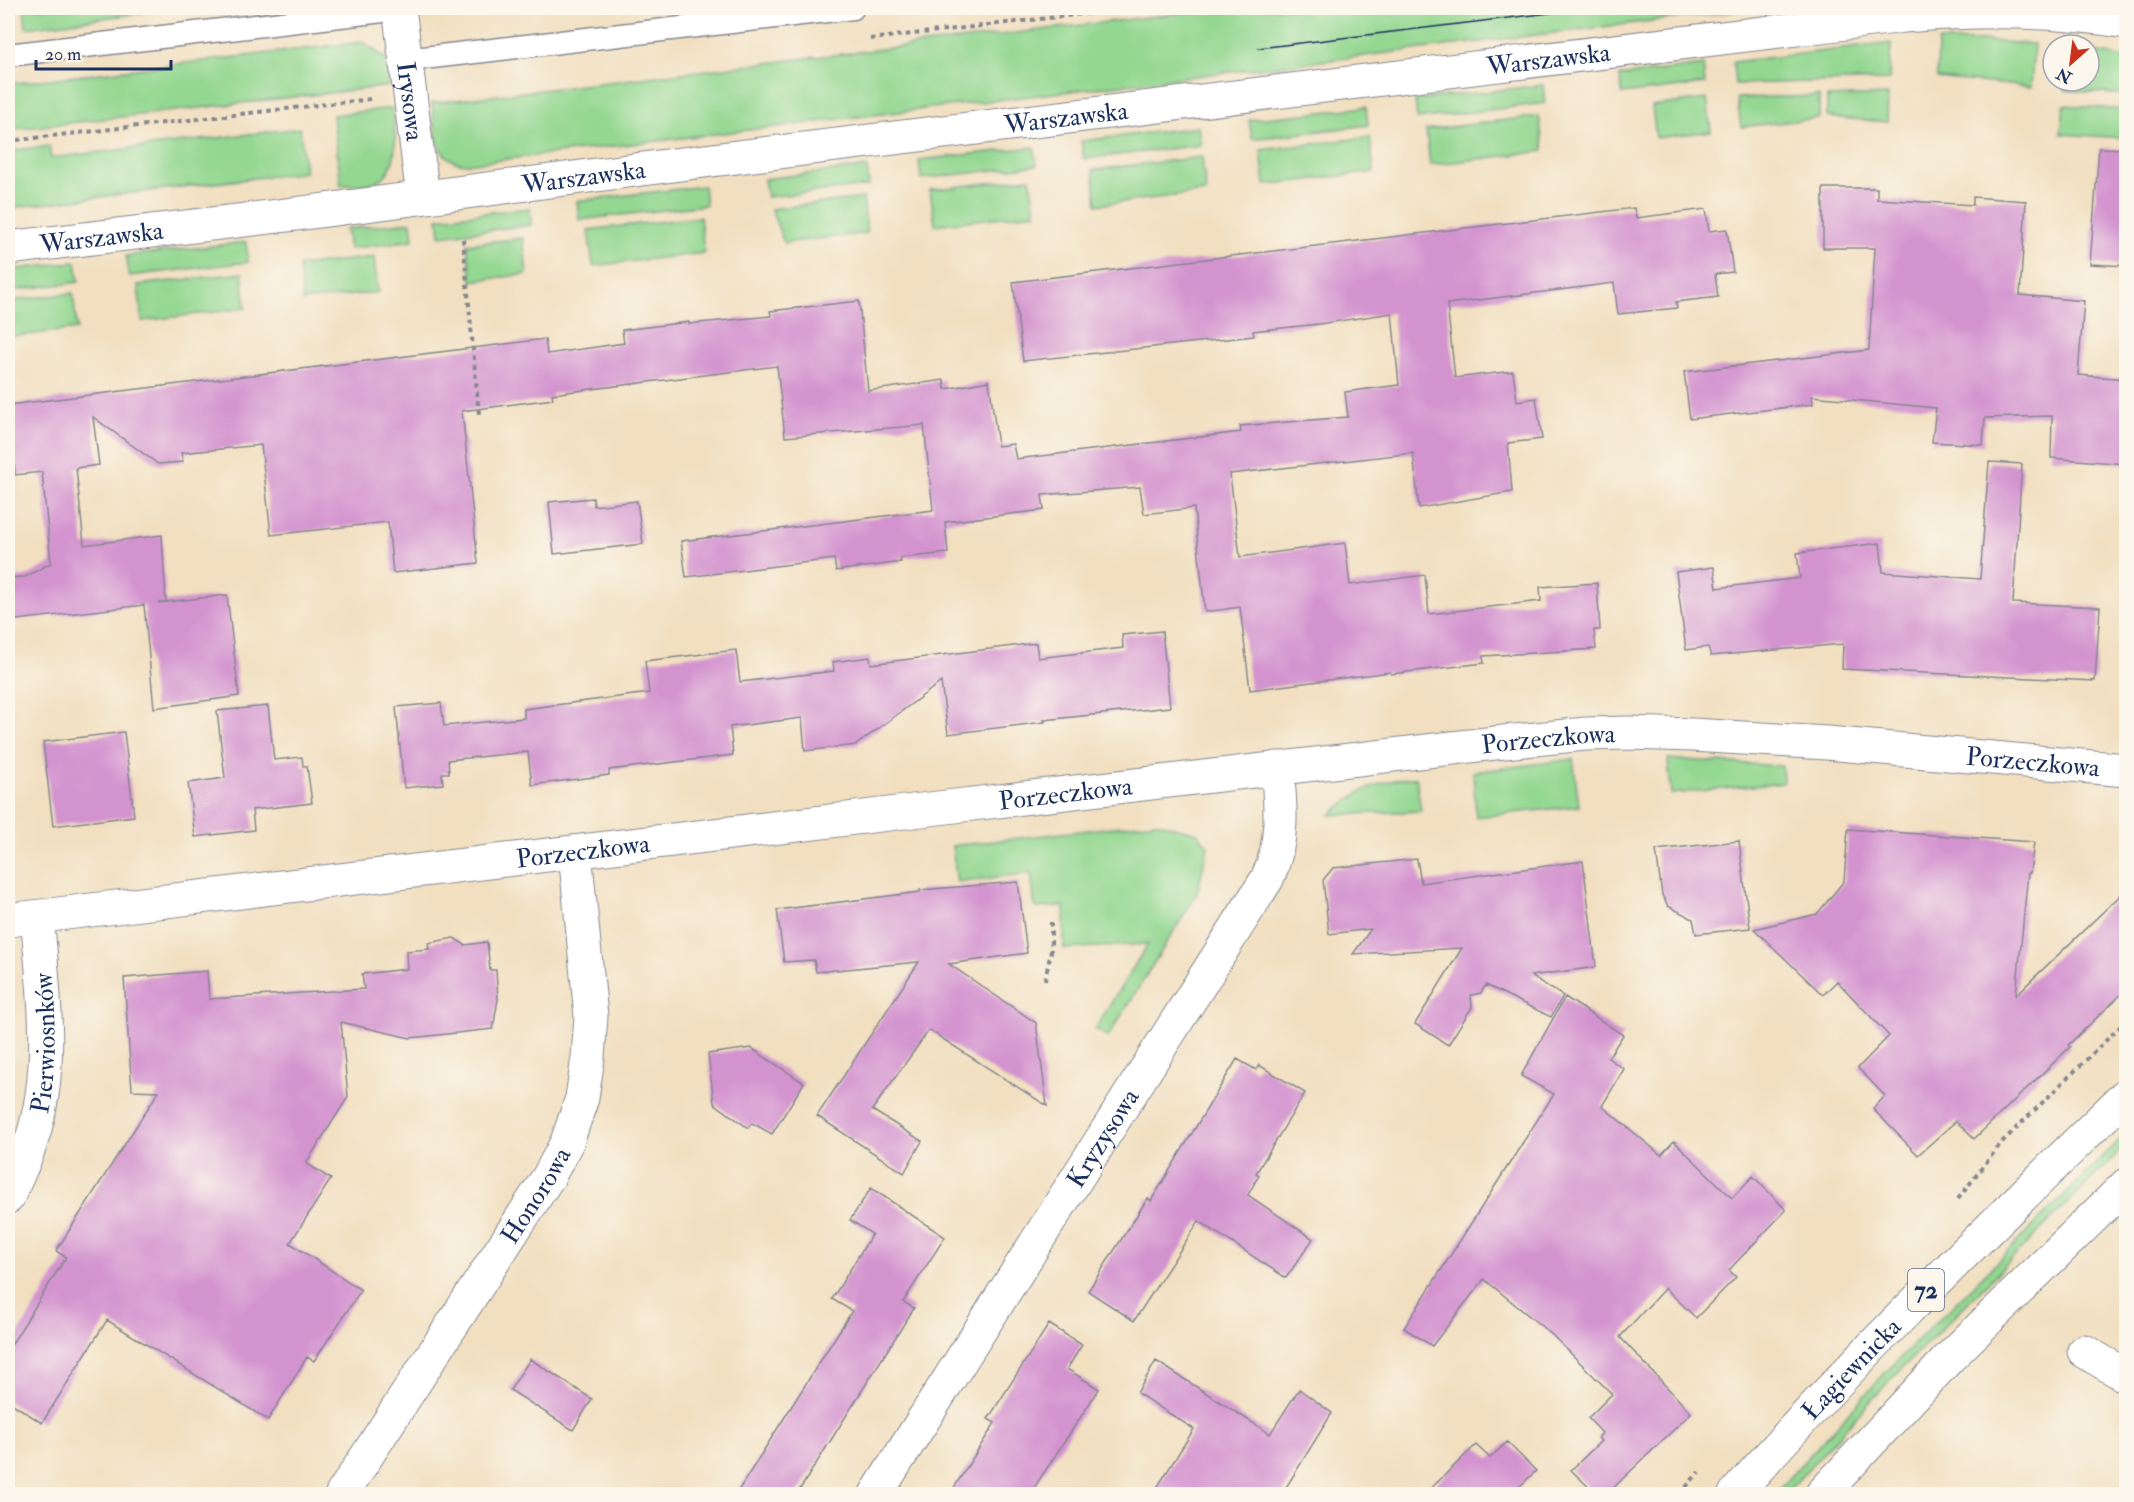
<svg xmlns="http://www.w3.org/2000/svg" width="2134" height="1502" font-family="'IM FELL Double Pica',serif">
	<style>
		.green { fill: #93d790; stroke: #578377; stroke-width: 1.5 }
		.building { fill: #d393cf }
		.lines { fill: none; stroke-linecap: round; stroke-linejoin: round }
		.lane-casing { stroke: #86878f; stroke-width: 25 }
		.street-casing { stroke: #86878f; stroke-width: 35 }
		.secondary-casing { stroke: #86878f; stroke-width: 35 }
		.primary-casing { stroke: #86878f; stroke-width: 35 }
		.path { stroke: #86878f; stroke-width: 4; stroke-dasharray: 4.5 4.5; stroke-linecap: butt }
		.lane { stroke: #fff; stroke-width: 22 }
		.street { stroke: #fff; stroke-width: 33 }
		.secondary { stroke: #fff; stroke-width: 33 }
		.primary { stroke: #fff; stroke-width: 33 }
		.tram { stroke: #1b2f5e; stroke-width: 1.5 }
		.labels { text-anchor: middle; stroke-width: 6; stroke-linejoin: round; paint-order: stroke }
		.shield { fill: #fbf7ec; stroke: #5e6b89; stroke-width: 1.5 }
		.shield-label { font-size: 24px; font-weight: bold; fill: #1b2f5e }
		.street-label { font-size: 26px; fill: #1b2f5e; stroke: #fbf7ec }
	</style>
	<rect width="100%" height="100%" fill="#fbf7ec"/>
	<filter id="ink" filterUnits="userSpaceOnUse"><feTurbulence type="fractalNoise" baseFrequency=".0167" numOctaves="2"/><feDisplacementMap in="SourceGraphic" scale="12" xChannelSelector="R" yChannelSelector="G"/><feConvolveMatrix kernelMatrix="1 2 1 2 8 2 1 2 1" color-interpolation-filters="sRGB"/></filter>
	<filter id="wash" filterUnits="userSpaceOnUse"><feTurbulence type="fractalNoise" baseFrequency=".008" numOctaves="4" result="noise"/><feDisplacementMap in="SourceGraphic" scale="24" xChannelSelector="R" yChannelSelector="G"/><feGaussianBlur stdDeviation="1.35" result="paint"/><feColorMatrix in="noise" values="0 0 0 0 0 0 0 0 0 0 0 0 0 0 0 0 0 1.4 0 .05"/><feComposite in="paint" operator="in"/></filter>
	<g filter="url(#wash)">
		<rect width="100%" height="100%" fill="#f1dfc0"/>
		<path class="green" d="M 24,8 L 143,8 L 143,13 L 26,28 Z
			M 1224,8 L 1761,8 L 466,164 C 433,161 435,130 432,103 Z
			M 1938,41 L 1986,41 L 2034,44 L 2031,87 L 1937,78 Z
			M 363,42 L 385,58 L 389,86 L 8,130 L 8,84 Z
			M 1891,43 L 1889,80 L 1735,84 L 1733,62 Z
			M 2089,51 L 2126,58 L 2126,95 L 2065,90 L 2065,81 L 2089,81 Z
			M 1703,65 L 1705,84 L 1622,94 L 1620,76 Z
			M 1543,85 L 1545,103 L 1417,119 L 1415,100 Z
			M 1888,95 L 1887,122 L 1827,117 L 1827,97 Z
			M 1819,96 L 1819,118 L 1741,127 L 1737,98 Z
			M 1707,99 L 1711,131 L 1656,138 L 1652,106 Z
			M 2064,105 L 2126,110 L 2126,138 L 2061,134 Z
			M 1366,107 L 1368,125 L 1252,139 L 1249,120 Z
			M 392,108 C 395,129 402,172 375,182 C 365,185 352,185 341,186 L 333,115 Z
			M 1539,116 L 1544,151 L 1430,165 L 1426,130 Z
			M 1198,127 L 1201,145 L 1084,159 L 1081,141 Z
			M 300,128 L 305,172 L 8,208 L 8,151 L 49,146 L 51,158 Z
			M 1370,137 L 1374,172 L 1265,185 L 1261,150 Z
			M 1034,147 L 1037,165 L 921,179 L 919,160 Z
			M 1202,157 L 1206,192 L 1097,205 L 1093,170 Z
			M 867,167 L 869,186 L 767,197 L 764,179 Z
			M 1030,178 L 1035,213 L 935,225 L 930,190 Z
			M 704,186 L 706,205 L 579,220 L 577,201 Z
			M 863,198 L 867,233 L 784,243 L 771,209 Z
			M 530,208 L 531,225 L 440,236 L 438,218 Z
			M 700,217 L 704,253 L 593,266 L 588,230 Z
			M 411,222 L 413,240 L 349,249 L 346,229 Z
			M 523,238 L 527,274 L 472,281 L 467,244 Z
			M 246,242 L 248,262 L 129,276 L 126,256 Z
			M 374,257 L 378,292 L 303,301 L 299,266 Z
			M 76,262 L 79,282 L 8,291 L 8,270 Z
			M 242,273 L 246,308 L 142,321 L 138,285 Z
			M 73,293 L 77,329 L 8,337 L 8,301 Z
			M 1573,759 L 1579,806 L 1476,817 L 1473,772 Z
			M 1668,759 L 1782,766 L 1783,783 L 1671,794 Z
			M 1416,777 L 1421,811 L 1330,815 C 1357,790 1379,780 1416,777 Z
			M 1156,822 L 1197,833 L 1208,846 L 1197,894 L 1108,1037 L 1095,1029 L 1148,944 L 1064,949 L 1064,906 L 1035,908 L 1031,873 L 957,882 L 952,846 Z
			M 2126,1134 L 2126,1145 L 1893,1377 L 1785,1494 L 1774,1494 L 1887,1371 Z"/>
		<g id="blocks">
			<path class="building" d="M 2099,148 L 2127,149 L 2127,266 L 2090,264 Z
				M 1823,188 L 1877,188 L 1877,199 L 1973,205 L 1973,197 L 2026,201 L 2020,295 L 2084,301 L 2078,375 L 2127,379 L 2127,464 L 2051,458 L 2052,416 L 1985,418 L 1983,445 L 1932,442 L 1936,408 L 1812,396 L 1813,404 L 1690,419 L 1684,372 L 1869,350 L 1875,248 L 1823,248 Z
				M 1634,208 L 1636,218 L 1706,209 L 1709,231 L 1727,229 L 1733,272 L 1715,274 L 1718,297 L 1676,302 L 1677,308 L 1618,314 L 1614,283 L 1447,304 L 1455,378 L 1513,371 L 1517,401 L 1536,398 L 1542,439 L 1508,443 L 1512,492 L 1419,508 L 1413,453 L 1230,474 L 1240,557 L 1345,543 L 1350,585 L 1425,575 L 1429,614 L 1541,601 L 1540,587 L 1597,583 L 1600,630 L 1594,630 L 1596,649 L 1483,656 L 1484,663 L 1391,674 L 1390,672 L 1250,690 L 1240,607 L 1205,612 L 1194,508 L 1144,514 L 1140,487 L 1042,495 L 1044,510 L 945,522 L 948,553 L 900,558 L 901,562 L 836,571 L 834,559 L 686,577 L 681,541 L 933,510 L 924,425 L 785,437 L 777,366 L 552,394 L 553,399 L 462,411 L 478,563 L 393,573 L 388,522 L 271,535 L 261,445 L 181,453 L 183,462 L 158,464 L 93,417 L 99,465 L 76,468 L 84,545 L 162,535 L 166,602 L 158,603 L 227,595 L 239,696 L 154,708 L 144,605 L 8,621 L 8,578 L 25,577 L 51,563 L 42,472 L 15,475 L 14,460 L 8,461 L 8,405 L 545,339 L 547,354 L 624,343 L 622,330 L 689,322 L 689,324 L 771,316 L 770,311 L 859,301 L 868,391 L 944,380 L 945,389 L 989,381 L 998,446 L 1013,444 L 1016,459 L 1241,432 L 1240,426 L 1348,417 L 1345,392 L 1399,385 L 1392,313 L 1319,324 L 1253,331 L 1254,336 L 1023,361 L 1013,282 Z
				M 1989,462 L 2022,464 L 2013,603 L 2100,607 L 2095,681 L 1842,669 L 1843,644 L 1711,656 L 1708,647 L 1686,650 L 1676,572 L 1714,567 L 1717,588 L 1800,578 L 1797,553 L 1880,543 L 1883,572 L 1980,579 Z
				M 593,498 L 594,506 L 637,501 L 643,544 L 554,554 L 549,502 Z
				M 1162,631 L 1170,707 L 1044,720 L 1045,722 L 948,734 L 941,682 L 856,745 L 805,751 L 802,718 L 730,727 L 733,755 L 609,770 L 609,775 L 532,785 L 528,752 L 448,760 L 449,773 L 442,773 L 443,784 L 404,788 L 396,707 L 441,703 L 444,726 L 524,718 L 524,709 L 649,693 L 645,661 L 736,650 L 740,682 L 834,671 L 833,662 L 870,657 L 871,664 L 1036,643 L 1038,658 L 1123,648 L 1122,635 Z
				M 268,706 L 274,760 L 302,757 L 303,766 L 307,766 L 312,803 L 252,810 L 254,830 L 195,837 L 188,783 L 225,778 L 217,711 Z
				M 124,732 L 134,816 L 53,826 L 43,742 Z
				M 1848,829 L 2034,842 L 2030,873 L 2028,873 L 2016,995 L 2127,889 L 2127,989 L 2068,1045 L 2070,1047 L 1974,1139 L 1956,1121 L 1918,1155 L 1873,1109 L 1885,1096 L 1858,1068 L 1889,1036 L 1837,981 L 1823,995 L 1754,929 L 1817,914 L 1844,881 Z
				M 1739,841 L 1750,928 L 1696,934 L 1693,919 L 1668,906 L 1662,895 L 1656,850 Z
				M 1417,859 L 1421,883 L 1583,861 L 1596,967 L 1531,976 L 1563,996 L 1551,1017 L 1486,985 L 1481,993 L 1471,995 L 1472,1007 L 1448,1045 L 1415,1024 L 1462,948 L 1353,954 L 1371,929 L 1329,934 L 1323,880 L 1333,868 Z
				M 1018,882 L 1027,953 L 949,964 L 1036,1023 L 1047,1106 L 929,1030 L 872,1110 L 922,1141 L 904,1173 L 817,1116 L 919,962 L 816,972 L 814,960 L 784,962 L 777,910 L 920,892 L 920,890 Z
				M 454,938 L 465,945 L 487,942 L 490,970 L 496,970 L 498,999 L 493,1029 L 410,1038 L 341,1022 L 348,1097 L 306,1163 L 331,1179 L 290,1243 L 361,1290 L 314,1361 L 307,1357 L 268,1420 L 107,1320 L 42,1423 L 8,1401 L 8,1350 L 66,1257 L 56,1251 L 159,1091 L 132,1090 L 124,978 L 207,971 L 209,999 L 364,989 L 362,974 L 407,969 L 406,951 L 429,949 L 428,943 Z
				M 1565,997 L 1623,1035 L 1608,1058 L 1624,1069 L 1602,1106 L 1661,1155 L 1674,1141 L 1732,1198 L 1753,1176 L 1786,1210 L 1729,1270 L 1736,1277 L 1696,1318 L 1665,1288 L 1620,1337 L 1691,1413 L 1607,1494 L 1596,1494 L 1571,1470 L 1601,1441 L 1598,1438 L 1602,1433 L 1588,1418 L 1612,1394 L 1551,1334 L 1484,1279 L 1432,1346 L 1404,1328 L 1554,1094 L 1521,1076 Z
				M 751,1048 L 804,1083 L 772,1134 L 752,1123 L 748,1128 L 714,1103 L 708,1054 Z
				M 1237,1059 L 1256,1070 L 1259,1065 L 1305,1093 L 1256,1173 L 1259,1175 L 1248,1195 L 1313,1239 L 1286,1278 L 1199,1221 L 1134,1321 L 1088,1291 L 1148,1198 L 1151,1201 Z
				M 871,1188 L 945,1237 L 903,1302 L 914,1308 L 797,1494 L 736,1494 L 852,1311 L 832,1299 L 872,1234 L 850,1220 Z
				M 1049,1324 L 1082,1345 L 1067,1369 L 1099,1389 L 1030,1494 L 950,1494 L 995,1423 L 988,1419 Z
				M 530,1359 L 592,1399 L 573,1430 L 510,1390 Z
				M 1156,1361 L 1270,1434 L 1299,1389 L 1332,1413 L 1282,1494 L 1153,1494 L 1194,1429 L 1137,1393 Z
				M 1507,1442 L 1536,1471 L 1518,1488 L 1524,1494 L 1425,1494 L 1476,1445 L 1490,1458 Z"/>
		</g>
	</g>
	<g filter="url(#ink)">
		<use href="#blocks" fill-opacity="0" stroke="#86878f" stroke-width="1.5"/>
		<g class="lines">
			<defs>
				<path id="lane" d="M 8,55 L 400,9
					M 406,60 L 853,8"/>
				<g id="street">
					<path id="s1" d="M 399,8 L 423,197"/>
					<path id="s2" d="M 8,920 L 938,808 L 1504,742 L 1586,734 L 1628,733 L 1692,735 L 1827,743 L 2126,770"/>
					<path id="s3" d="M 8,1197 C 16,1179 25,1161 31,1142 C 55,1071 44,990 37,917"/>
					<path d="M 2084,1351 L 2126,1376"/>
					<path id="s4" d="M 342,1494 L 549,1176 L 567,1142 L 582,1098 L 588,1058 L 591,1016 L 575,852"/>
					<path id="s5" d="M 876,1494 L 1267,879 C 1284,843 1281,806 1277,768"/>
				</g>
				<g id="secondary">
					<path id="s6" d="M 8,248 L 295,214 L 712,160 L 1904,16 C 1977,10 2054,9 2126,22"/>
				</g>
				<g id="primary">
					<path id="s7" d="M 1735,1494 C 1858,1354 1993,1225 2126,1095"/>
					<path d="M 1822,1494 L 1950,1357 L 2126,1185"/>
				</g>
			</defs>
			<use href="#lane" class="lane-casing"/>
			<use href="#street" class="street-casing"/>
			<use href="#secondary" class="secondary-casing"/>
			<use href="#primary" class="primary-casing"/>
			<path class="path" d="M 870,39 L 1134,8
				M 8,141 L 371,99
				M 463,239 L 479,415
				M 1045,980 L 1051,951 L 1051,920
				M 1958,1199 L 2002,1142 L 2126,1021
				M 1680,1494 L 1699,1472"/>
			<use href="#lane" class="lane"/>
			<use href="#street" class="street"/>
			<use href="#secondary" class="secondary"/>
			<use href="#primary" class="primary"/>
			<path class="tram" d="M 1258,48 L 1591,8"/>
		</g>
	</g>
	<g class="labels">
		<rect class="shield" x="1908" y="1269" width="36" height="42" rx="4.5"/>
		<g class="shield-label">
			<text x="1926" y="1298">72</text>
		</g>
		<g class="street-label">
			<text dy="9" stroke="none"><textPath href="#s6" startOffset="1552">Warszawska</textPath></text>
			<text dy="9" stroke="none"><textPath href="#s1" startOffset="94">Irysowa</textPath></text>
			<text dy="9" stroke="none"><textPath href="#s6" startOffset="1066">Warszawska</textPath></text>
			<text dy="9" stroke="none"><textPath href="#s6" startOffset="580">Warszawska</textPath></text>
			<text dy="9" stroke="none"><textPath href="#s6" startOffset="94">Warszawska</textPath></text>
			<text dy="9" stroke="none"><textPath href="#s2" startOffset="1551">Porzeczkowa</textPath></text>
			<text dy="9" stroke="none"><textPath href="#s2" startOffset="2037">Porzeczkowa</textPath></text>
			<text dy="9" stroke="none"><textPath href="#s2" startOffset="1065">Porzeczkowa</textPath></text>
			<text dy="9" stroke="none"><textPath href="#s2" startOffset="579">Porzeczkowa</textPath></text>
			<text dy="9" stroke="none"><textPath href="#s3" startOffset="160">Pierwiosnków</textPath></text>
			<text dy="9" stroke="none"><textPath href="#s5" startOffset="422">Kryzysowa</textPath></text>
			<text dy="9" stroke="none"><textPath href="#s4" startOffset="356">Honorowa</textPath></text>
			<text dy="9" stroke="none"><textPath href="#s7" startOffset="171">Łagiewnicka</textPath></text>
		</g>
	</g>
	<rect width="2134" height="1502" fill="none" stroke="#fbf7ec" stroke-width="30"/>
	<g transform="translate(2071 63) rotate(208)"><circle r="28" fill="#fbf7ec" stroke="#a1a7b3" stroke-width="1.5"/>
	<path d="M0-4.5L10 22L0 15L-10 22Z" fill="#c8321e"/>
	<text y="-9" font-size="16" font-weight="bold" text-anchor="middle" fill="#1b2f5e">N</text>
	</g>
	<path d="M36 60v9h135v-9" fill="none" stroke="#1b2f5e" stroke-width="3"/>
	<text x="45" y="60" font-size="18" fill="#1b2f5e" stroke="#fbf7ec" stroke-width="4.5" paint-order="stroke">20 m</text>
</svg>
